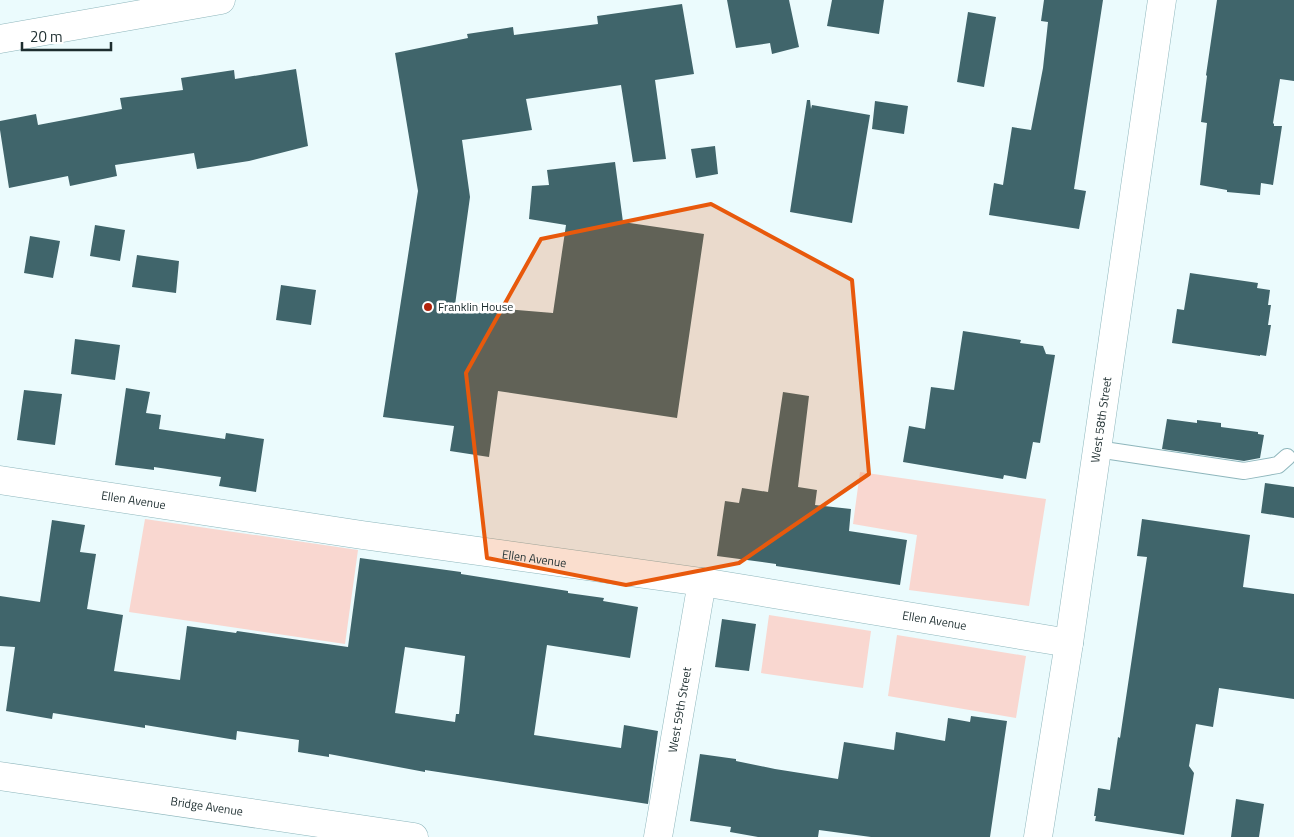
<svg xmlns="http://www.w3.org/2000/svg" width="1294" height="837" font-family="'Titillium Web',sans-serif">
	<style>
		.green { fill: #f9d7d0 }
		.building { fill: #40656b; fill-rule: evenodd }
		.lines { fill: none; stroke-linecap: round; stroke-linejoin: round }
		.service-casing { stroke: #8eb6bc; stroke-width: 18 }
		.minor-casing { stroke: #8eb6bc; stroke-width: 29 }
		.tertiary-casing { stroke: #8eb6bc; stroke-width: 29 }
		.service { stroke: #fff; stroke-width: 16 }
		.minor { stroke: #fff; stroke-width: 28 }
		.tertiary { stroke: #fff; stroke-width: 28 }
		.marked { fill: #e8590c; fill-opacity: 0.2; stroke: #e8590c; stroke-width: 4; stroke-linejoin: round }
		.poi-dot { fill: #b1230c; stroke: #fff; stroke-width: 2 }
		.labels { text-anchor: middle; stroke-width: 5; stroke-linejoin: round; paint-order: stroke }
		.poi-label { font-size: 12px; fill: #1d2d2f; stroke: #fff; text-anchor: start }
		.street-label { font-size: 12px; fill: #1d2d2f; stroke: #fff }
	</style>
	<rect width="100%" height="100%" fill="#ebfbfd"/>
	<path class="green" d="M 860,472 L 1046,499 L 1029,606 L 909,590 L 917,535 L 853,524 Z
		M 145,519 L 358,550 L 345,644 L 129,612 Z
		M 769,615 L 871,631 L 863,688 L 761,673 Z
		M 897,635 L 1026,656 L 1016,718 L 888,696 Z"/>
	<path class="building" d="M 727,0 L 789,0 L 799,47 L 772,54 L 770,43 L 736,48 Z
		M 832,0 L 884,0 L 879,34 L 827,26 Z
		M 1044,0 L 1103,0 L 1074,189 L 1086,191 L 1079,229 L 989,215 L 994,183 L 1003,185 L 1012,127 L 1031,130 L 1043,68 L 1048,22 L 1041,21 Z
		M 1217,0 L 1294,0 L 1294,81 L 1280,79 L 1273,123 L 1274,124 L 1274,126 L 1282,126 L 1273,185 L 1261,183 L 1260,195 L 1227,192 L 1227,190 L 1200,185 L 1207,123 L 1201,122 L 1207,76 L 1206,75 Z
		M 682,4 L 694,74 L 655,80 L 666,159 L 633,162 L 621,85 L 526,99 L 532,130 L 462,140 L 470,197 L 455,305 L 553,313 L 566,225 L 529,219 L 532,186 L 549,185 L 547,170 L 615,162 L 623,222 L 704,234 L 677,418 L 498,391 L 489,457 L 450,451 L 454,426 L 383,417 L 418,191 L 395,53 L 468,38 L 467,34 L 513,27 L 514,35 L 598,24 L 597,16 Z
		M 968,12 L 996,17 L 984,87 L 957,82 Z
		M 296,69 L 308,146 L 249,161 L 197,169 L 194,153 L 115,165 L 117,176 L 70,186 L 68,176 L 9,188 L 0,130 L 0,121 L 36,114 L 38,125 L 122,109 L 120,98 L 183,90 L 181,78 L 234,70 L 235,79 Z
		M 807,100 L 810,100 L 811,109 L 812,105 L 870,115 L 852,223 L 790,212 Z
		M 875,101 L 908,106 L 904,134 L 872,129 Z
		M 715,146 L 718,174 L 696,178 L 691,149 Z
		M 95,225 L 125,230 L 120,261 L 90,256 Z
		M 30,236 L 60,241 L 53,278 L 24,273 Z
		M 137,255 L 179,261 L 176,293 L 132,287 Z
		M 1190,273 L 1258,283 L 1257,288 L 1270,290 L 1268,305 L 1271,305 L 1268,325 L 1271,325 L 1266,356 L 1260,355 L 1260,356 L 1172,343 L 1177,309 L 1184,310 Z
		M 281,285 L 316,290 L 311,325 L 276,320 Z
		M 963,331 L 1021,340 L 1020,343 L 1043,346 L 1046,354 L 1055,355 L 1040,443 L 1033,442 L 1026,479 L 1004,475 L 1003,479 L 903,462 L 909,426 L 925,429 L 931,387 L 954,390 Z
		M 75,339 L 120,345 L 115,380 L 71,374 Z
		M 126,388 L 150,392 L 146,413 L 161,415 L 159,429 L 225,439 L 226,433 L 264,439 L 256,492 L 219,486 L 221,477 L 154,467 L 154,470 L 115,465 Z
		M 24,390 L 62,394 L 55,445 L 17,440 Z
		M 783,392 L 809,396 L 798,487 L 817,490 L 815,505 L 851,509 L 849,531 L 907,540 L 900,585 L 809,571 L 776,566 L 776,564 L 717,556 L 725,501 L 739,503 L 742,488 L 768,492 Z
		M 1167,419 L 1197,423 L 1197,420 L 1221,423 L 1221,427 L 1258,432 L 1258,434 L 1264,435 L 1260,458 L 1244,461 L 1162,449 Z
		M 1265,483 L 1294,487 L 1294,518 L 1261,513 Z
		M 1142,519 L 1250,535 L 1243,587 L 1294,594 L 1294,699 L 1219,688 L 1213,727 L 1196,724 L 1189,766 L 1194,773 L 1184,835 L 1095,821 L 1096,816 L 1094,816 L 1098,788 L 1110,790 L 1118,737 L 1120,738 L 1147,557 L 1137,556 Z
		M 52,520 L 85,525 L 80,552 L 96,554 L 87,609 L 123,615 L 114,671 L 180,680 L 187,626 L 236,633 L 237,631 L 348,647 L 360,558 L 461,572 L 461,574 L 568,591 L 568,593 L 604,598 L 603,601 L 638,607 L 630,658 L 547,645 L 534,735 L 621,748 L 624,725 L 658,731 L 648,804 L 425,770 L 425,772 L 329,754 L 329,757 L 298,752 L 299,740 L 237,731 L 236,740 L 145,725 L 145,728 L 53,713 L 52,719 L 6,711 L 15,647 L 0,646 L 0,596 L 40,602 ZM 405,647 L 465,656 L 459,714 L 456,714 L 455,722 L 395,713 Z
		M 722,619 L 756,624 L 749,671 L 715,667 Z
		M 971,716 L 1007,721 L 990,837 L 871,837 L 819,830 L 818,837 L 758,837 L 730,832 L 731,827 L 690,821 L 700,754 L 736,759 L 736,761 L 775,769 L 838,779 L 844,742 L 894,750 L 896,732 L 945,741 L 948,718 L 970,722 Z
		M 1236,799 L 1264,804 L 1259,837 L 1231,837 Z"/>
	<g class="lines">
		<defs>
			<path id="service" d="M 1097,449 L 1244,471 L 1278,465 L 1287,457"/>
			<g id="minor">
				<path id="s1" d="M 0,480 L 362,535 L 702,582 L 1069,643"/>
				<path id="s2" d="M 0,776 L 414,837"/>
				<path id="s3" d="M 658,837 L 702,582"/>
				<path id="s4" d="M 1038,837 L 1069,643 L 1162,0"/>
			</g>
			<path id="tertiary" d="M 0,39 L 221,0"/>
		</defs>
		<use href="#service" class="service-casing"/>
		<use href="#minor" class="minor-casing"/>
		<use href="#tertiary" class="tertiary-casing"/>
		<use href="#service" class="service"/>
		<use href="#minor" class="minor"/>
		<use href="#tertiary" class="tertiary"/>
	</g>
	<path class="marked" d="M 711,204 L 852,280 L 869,474 L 739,563 L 626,585 L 487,558 L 466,373 L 541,239 Z"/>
	<circle class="poi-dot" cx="428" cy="307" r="5"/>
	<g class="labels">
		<g class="poi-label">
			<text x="438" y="311">Franklin House</text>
		</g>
		<g class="street-label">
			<text dy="4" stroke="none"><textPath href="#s4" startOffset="422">West 58th Street</textPath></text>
			<text dy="4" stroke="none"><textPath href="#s1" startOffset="135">Ellen Avenue</textPath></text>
			<text dy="4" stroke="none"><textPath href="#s1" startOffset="540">Ellen Avenue</textPath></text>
			<text dy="4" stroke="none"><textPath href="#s1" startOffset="945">Ellen Avenue</textPath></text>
			<text dy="4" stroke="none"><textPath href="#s3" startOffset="129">West 59th Street</textPath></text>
			<text dy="4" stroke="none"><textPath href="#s2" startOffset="209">Bridge Avenue</textPath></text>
		</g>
	</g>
	<path d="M22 42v8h89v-8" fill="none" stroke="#1d2d2f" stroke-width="2.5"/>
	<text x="30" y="42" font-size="15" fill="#1d2d2f" stroke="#ffffff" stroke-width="4" paint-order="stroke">20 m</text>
</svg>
